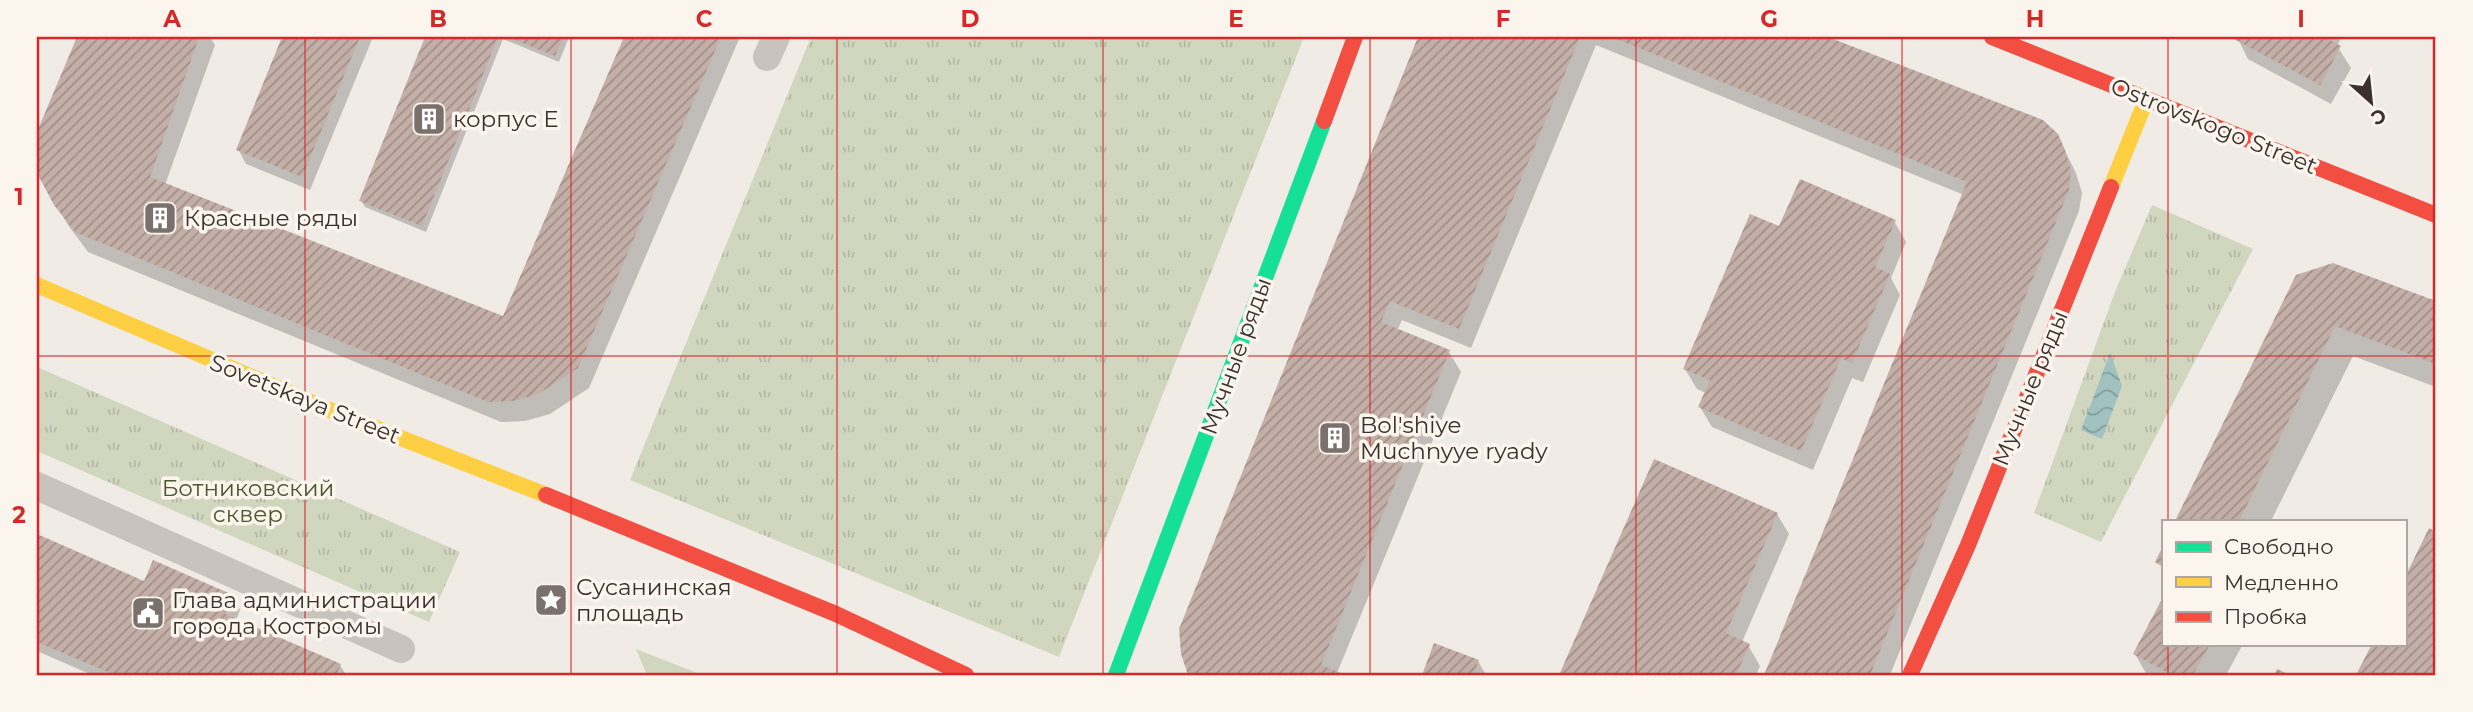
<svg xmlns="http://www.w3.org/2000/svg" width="2473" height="712" font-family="Montserrat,sans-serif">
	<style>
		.grass { fill: #d1d6bf }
		.park { fill: url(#park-tufts) }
		.water { fill: url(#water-waves) }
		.shadow { fill: #0003 }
		.building { fill: url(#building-hatch) }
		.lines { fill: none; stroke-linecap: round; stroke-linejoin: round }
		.street { stroke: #c9c3be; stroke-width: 28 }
		.fast { stroke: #16e098; stroke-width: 16 }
		.slow { stroke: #ffcf43; stroke-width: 16 }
		.jam { stroke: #f24e42; stroke-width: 16 }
		.grid { fill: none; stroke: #d62828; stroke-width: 2; stroke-opacity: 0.55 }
		.labels { text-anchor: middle; stroke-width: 7; stroke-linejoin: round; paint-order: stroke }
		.poi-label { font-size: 23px; fill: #3b302b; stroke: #fbf5ee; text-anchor: start }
		.street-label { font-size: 23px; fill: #3b302b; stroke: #fbf5ee }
		.park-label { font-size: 23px; fill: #4a5a2e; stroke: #fbf5ee }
		.neatline { fill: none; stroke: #d62828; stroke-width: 2.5 }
		.grid-label { font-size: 23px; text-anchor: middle; font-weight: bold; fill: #d62828 }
	</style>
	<defs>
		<pattern id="park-tufts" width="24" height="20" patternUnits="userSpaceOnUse" patternTransform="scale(1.75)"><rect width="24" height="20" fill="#d1d6bf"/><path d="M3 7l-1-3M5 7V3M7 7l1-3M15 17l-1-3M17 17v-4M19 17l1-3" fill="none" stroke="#b4b8a4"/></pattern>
		<pattern id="water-waves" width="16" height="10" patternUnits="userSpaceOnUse" patternTransform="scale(1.75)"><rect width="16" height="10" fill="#a1c2c1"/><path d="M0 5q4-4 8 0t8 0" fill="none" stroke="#849e9d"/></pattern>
		<pattern id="building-hatch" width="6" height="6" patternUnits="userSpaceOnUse" patternTransform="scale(1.75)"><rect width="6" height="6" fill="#c3afa7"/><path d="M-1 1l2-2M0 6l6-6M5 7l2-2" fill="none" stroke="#a08f88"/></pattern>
	</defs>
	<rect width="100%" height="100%" fill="#f0ebe5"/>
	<path class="grass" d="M 636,649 L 702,675 L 647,675 Z"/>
	<path class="park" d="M 811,37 L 1304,37 L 1059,657 L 630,480 Z
		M 2152,205 L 2253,249 L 2101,542 L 2034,513 L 2115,292 Z
		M 37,367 L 460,552 L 429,622 L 37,451 Z"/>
	<path class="water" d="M 2110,353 L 2122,386 L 2102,439 L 2081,430 Z"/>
	<path class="shadow" d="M 79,37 L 210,37 L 215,45 L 165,185 L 504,318 L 626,37 L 740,37 L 589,388 L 550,414 L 525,421 L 501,422 L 88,252 L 68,225 L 56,204 L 41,127 Z
		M 284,37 L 373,37 L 310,190 L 246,164 L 238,149 Z
		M 427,37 L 569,37 L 559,62 L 503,39 L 426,232 L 365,207 L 361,200 Z
		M 1420,37 L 1824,37 L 2042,122 L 2057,135 L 2076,173 L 2082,193 L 2079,211 L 1890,675 L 1766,675 L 1964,195 L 1596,45 L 1471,348 L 1402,320 L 1397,331 L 1449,352 L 1461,372 L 1337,673 L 1342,675 L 1192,675 L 1182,653 L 1180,630 Z
		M 2237,37 L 2342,37 L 2337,46 L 2351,68 L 2331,104 L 2248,59 Z
		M 1894,221 L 1906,242 L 1891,278 L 1900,295 L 1863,382 L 1852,378 L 1813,470 L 1712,427 L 1700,407 L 1706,393 L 1697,389 L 1685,369 L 1780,228 Z
		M 2333,264 L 2436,303 L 2436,387 L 2353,356 L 2271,521 L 2177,521 L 2297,277 Z
		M 1655,461 L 1777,514 L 1789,534 L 1742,642 L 1748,645 L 1760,666 L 1756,675 L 1561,675 Z
		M 2430,530 L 2436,534 L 2436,675 L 2358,675 L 2374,644 L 2405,644 L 2405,581 Z
		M 37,536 L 145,583 L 232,596 L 240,610 L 236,620 L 340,665 L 346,675 L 92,675 L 37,651 Z
		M 2163,601 L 2163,644 L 2243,644 L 2226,675 L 2147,675 L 2135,654 Z
		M 1435,645 L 1478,661 L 1486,675 L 1424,675 Z"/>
	<path class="building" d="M 77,37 L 199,37 L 150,177 L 503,316 L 624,37 L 721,37 L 578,368 L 538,394 L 513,401 L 488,402 L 75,232 L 54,205 L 38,175 L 38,151 L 39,127 Z
		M 282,37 L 360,37 L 302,177 L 236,150 Z
		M 425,37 L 498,37 L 422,226 L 359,201 Z
		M 508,37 L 563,37 L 555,56 Z
		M 1418,37 L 1580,37 L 1459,329 L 1390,301 L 1381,322 L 1450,350 L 1321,665 L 1346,675 L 1188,675 L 1181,654 L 1179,629 Z
		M 1612,37 L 1828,37 L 2043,120 L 2058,134 L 2065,150 L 2071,171 L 2069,190 L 1870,675 L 1764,675 L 1967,182 Z
		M 2235,37 L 2324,37 L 2341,46 L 2320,85 L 2234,39 Z
		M 1800,179 L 1896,220 L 1875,267 L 1890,274 L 1852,363 L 1841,358 L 1801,451 L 1698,407 L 1710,380 L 1683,369 L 1750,214 L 1779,226 Z
		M 2333,263 L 2436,301 L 2436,364 L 2335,326 L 2239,521 L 2175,521 L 2296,275 Z
		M 1654,459 L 1778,513 L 1726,633 L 1750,644 L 1736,675 L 1559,675 Z
		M 2429,528 L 2436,532 L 2436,675 L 2356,675 L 2372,644 L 2405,644 L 2405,577 Z
		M 37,534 L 144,581 L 153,560 L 233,595 L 225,614 L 341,664 L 336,675 L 115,675 L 37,642 Z
		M 2163,546 L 2163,567 L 2155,562 Z
		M 2163,597 L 2163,644 L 2210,644 L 2193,675 L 2172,675 L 2133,654 Z
		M 1434,643 L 1479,660 L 1473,675 L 1422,675 Z
		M 2277,669 L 2290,675 L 2274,675 Z"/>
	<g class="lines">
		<path class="street" d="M 767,57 L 776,37
			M 37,486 L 401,649"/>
		<path class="fast" d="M 1116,675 L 1324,121"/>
		<path class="slow" d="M 2111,187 L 2146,100
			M 37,285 L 327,409 L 546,495"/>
		<path class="jam" d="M 1992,37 L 2436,215
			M 1324,121 L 1355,37
			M 546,495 L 836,614 L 966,675
			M 1910,675 L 1968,545 L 2111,187"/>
	</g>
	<path class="grid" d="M 305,37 L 305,675M 571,37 L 571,675M 837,37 L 837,675M 1103,37 L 1103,675M 1370,37 L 1370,675M 1636,37 L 1636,675M 1902,37 L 1902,675M 2168,37 L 2168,521M 37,356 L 2436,356M 2168,644 L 2168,675"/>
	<defs>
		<symbol id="building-square" viewBox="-11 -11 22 22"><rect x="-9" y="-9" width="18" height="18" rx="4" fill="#7a716c" stroke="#fbf5ee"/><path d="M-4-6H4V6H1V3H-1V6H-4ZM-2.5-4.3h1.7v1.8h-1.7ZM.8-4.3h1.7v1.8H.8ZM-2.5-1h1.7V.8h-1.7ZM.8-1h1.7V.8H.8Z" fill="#fff"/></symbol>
		<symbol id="sight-square" viewBox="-11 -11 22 22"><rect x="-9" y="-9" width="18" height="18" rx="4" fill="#7a716c" stroke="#fbf5ee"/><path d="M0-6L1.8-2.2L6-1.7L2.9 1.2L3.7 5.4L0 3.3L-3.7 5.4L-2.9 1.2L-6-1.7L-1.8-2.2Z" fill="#fff"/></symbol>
		<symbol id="civic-square" viewBox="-11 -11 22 22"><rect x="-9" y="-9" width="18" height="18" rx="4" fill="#7a716c" stroke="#fbf5ee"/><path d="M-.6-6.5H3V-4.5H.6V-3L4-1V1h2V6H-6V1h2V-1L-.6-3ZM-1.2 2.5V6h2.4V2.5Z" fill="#fff"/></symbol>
	</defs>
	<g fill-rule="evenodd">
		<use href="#building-square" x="410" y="100" width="38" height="38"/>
		<use href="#building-square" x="141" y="199" width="38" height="38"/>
		<use href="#building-square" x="1316" y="419" width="38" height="38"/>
		<use href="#sight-square" x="532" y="581" width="38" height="38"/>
		<use href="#civic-square" x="129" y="594" width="38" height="38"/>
	</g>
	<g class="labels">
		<g class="poi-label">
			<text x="453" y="127">корпус Е</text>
			<text x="184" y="226">Красные ряды</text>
			<text x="1360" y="433">Bol'shiye<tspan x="1360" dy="26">Muchnyye ryady</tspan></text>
			<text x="576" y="595">Сусанинская<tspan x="576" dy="26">площадь</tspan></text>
			<text x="172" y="608">Глава администрации<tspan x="172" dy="26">города Костромы</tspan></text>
		</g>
		<g class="street-label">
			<text transform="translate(2214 126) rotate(22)" y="8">Ostrovskogo Street</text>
			<text transform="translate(1236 356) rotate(-70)" y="8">Мучные ряды</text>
			<text transform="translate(2030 388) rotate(-68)" y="8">Мучные ряды</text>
			<text transform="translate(305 399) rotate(22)" y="8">Sovetskaya Street</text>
		</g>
		<g class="park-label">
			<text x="248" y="496">Ботниковский<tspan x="248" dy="26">сквер</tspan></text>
		</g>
	</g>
	<rect width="2473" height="712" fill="none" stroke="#fbf5ee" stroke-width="77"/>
	<rect x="2162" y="520" width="245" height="126" fill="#fbf5ee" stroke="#aea6a0" stroke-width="2"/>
	<rect x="2176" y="542" width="35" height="10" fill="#16e098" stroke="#aea6a0" stroke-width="2"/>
	<text x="2224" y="554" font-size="21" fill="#3b302b">Свободно</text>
	<rect x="2176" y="577" width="35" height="10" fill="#ffcf43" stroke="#aea6a0" stroke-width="2"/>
	<text x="2224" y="590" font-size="21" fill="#3b302b">Медленно</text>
	<rect x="2176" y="612" width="35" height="10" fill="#f24e42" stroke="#aea6a0" stroke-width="2"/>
	<text x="2224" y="624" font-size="21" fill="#3b302b">Пробка</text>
	<g transform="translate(2371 102) rotate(153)" stroke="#fbf5ee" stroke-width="5" paint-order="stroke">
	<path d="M0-5L12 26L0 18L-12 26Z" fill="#3b302b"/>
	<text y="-10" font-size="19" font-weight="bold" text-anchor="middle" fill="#3b302b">С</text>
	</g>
	<rect x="38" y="38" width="2396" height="636" class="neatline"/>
	<g class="grid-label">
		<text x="172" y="27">A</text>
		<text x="438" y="27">B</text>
		<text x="704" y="27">C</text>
		<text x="970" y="27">D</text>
		<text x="1236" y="27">E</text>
		<text x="1503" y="27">F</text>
		<text x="1769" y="27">G</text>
		<text x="2035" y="27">H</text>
		<text x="2301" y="27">I</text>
		<text x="19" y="205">1</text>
		<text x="19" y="523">2</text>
	</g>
</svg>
